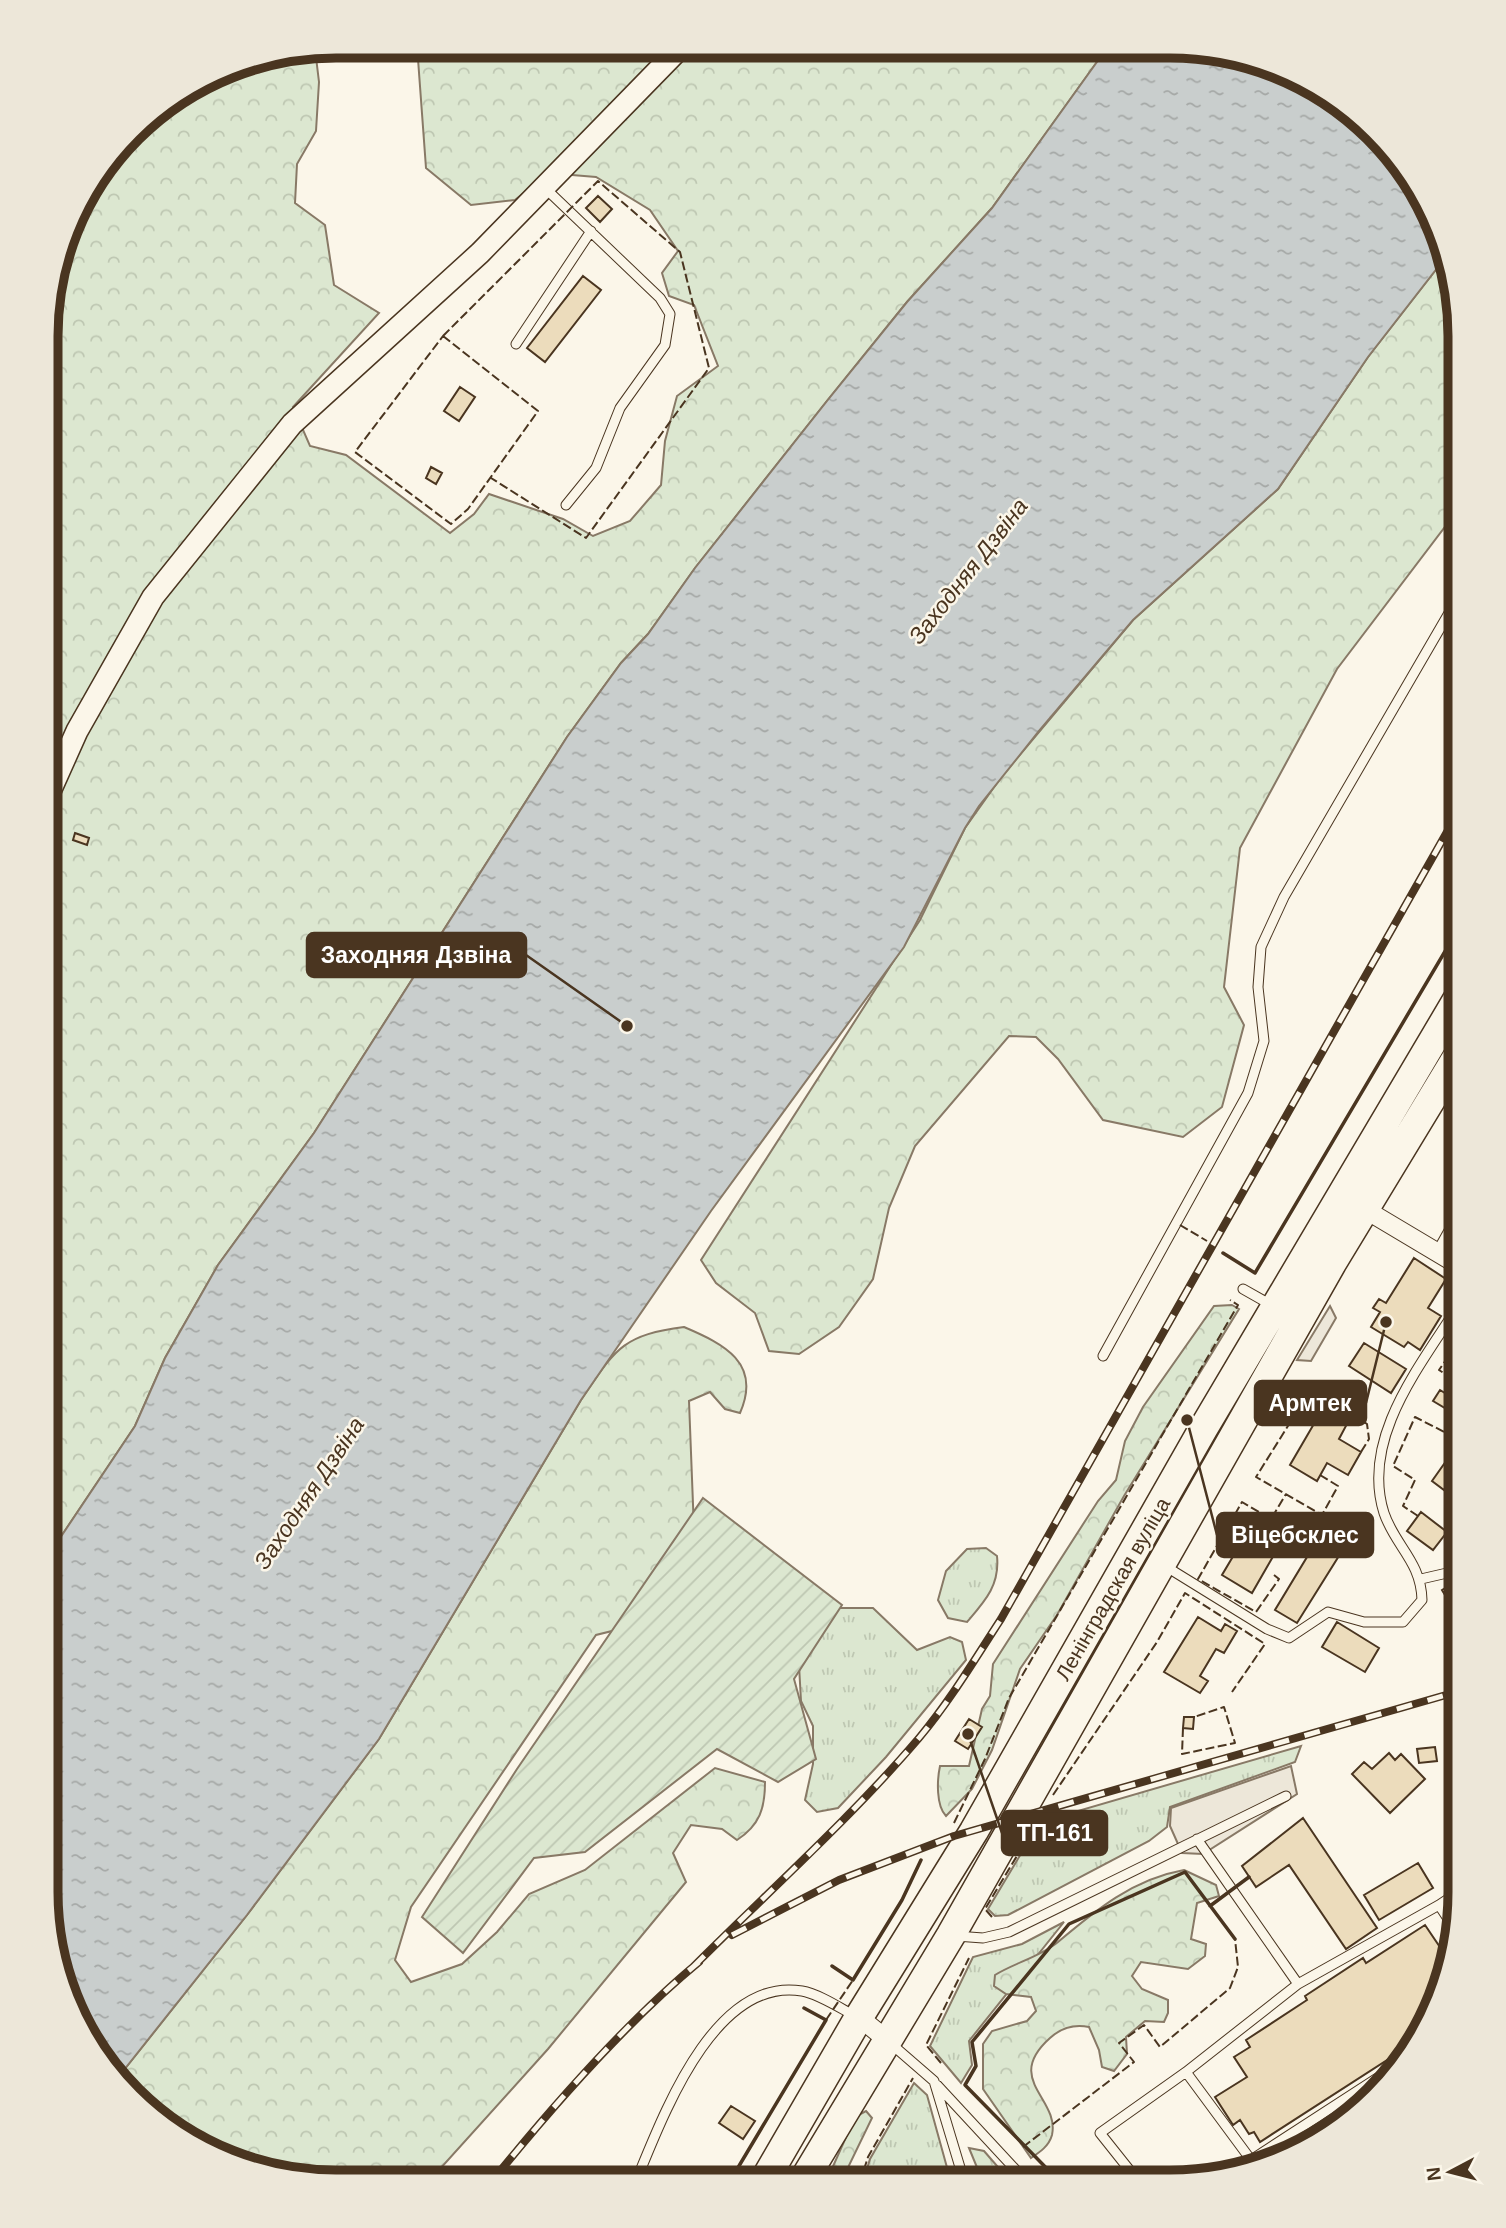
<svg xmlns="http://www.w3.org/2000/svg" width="1506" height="2228" font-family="Helvetica,sans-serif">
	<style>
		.grass { fill: url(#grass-tufts); stroke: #887966; stroke-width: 2 }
		.forest { fill: url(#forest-crowns); stroke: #887966; stroke-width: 2 }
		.garden { fill: url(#garden-furrows); stroke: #887966; stroke-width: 2 }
		.parking { fill: #ede7d9; stroke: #887966; stroke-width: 2 }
		.water { fill: url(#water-ripples); stroke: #887966; stroke-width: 2 }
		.building { fill: #ecdcbc; stroke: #4a3520; stroke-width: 2 }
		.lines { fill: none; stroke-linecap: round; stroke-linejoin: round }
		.service-casing { stroke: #4a3520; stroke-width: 11 }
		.minor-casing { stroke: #4a3520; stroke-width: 20 }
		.tertiary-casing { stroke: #4a3520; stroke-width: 24 }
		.primary-casing { stroke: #4a3520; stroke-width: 31 }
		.service { stroke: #fbf6e9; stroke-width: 9 }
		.minor { stroke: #fbf6e9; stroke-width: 18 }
		.tertiary { stroke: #fbf6e9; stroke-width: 21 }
		.primary { stroke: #fbf6e9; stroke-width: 28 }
		.rail-casing { stroke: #4a3520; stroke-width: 8 }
		.rail { stroke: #fbf6e9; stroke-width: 5; stroke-dasharray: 16; stroke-linecap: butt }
		.fence { stroke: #4a3520; stroke-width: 2; stroke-dasharray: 9 3.5; stroke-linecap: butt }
		.wall { stroke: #4a3520; stroke-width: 3.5 }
		.labels { text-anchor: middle; stroke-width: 5; stroke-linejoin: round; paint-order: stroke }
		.street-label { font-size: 21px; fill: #4a3520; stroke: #fbf6e9 }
		.water-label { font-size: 23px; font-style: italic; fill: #4a3520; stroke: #fbf6e9 }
		.rim { fill: none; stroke: #4a3520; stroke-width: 9 }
		.leader { fill: none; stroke: #4a3520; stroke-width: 2.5 }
		.callout-dot { fill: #4a3520; stroke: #fbf6e9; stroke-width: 2.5 }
		.callout { fill: #4a3520; stroke: #4a3520; stroke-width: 2.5 }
		.callout-label { font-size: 23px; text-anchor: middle; font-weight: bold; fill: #fff }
	</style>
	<defs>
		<pattern id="grass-tufts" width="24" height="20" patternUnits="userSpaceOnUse" patternTransform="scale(1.75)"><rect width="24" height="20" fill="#dce7d0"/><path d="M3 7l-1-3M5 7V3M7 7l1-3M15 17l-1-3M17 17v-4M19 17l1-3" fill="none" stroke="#bec7b2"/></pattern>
		<pattern id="forest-crowns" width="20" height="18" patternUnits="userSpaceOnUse" patternTransform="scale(1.75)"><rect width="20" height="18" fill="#dce7d0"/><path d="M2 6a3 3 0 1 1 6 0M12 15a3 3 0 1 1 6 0" fill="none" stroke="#bec7b2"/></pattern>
		<pattern id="garden-furrows" width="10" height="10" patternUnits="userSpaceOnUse" patternTransform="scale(1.75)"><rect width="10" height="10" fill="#dce7d0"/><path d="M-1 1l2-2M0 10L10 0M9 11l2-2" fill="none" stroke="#bec7b2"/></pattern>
		<pattern id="water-ripples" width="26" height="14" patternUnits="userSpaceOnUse" patternTransform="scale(1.75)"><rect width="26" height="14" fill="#c9cecd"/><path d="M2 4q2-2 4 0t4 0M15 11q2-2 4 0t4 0" fill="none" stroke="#a5a8a6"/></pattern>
	</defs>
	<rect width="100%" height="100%" fill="#fbf6e9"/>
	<path class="grass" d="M 986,1548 L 997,1556 C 1000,1585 985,1601 967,1622 L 948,1618 L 938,1600 L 946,1571 L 967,1549 Z
		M 838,1608 L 873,1608 L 917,1650 L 950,1637 L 962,1642 L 966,1660 L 886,1757 L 838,1808 L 817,1812 L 805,1800 L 813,1764 L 813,1726 L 801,1701 L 799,1665 Z
		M 1301,1746 L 1295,1762 L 1170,1807 L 1167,1827 L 1149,1841 L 1008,1915 L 995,1916 L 988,1909 L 1040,1822 Z
		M 1064,1922 L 969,2041 L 972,2065 L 961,2083 L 930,2046 L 973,1957 L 1022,1944 Z
		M 914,2083 L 927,2095 L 951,2182 L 863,2182 L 870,2159 Z
		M 969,2148 L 984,2151 L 1011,2182 L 983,2182 Z"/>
	<path class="forest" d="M 412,46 L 1107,48 L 992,208 L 907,302 L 827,401 L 695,568 L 648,634 L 621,663 L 567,737 L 314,1133 L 218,1265 L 165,1358 L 135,1426 L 46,1559 L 48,298 L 84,191 L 145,117 L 242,61 L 315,49 L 319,82 L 316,131 L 297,164 L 295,203 L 325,225 L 334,285 L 379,313 L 293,407 L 310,446 L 346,455 L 450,533 L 474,514 L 489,494 L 563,519 L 593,536 L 630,521 L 661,485 L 665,441 L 677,396 L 718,366 L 694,305 L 669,296 L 662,273 L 678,251 L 650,210 L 596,177 L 548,173 L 515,200 L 471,205 L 426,168 L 418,59 Z
		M 1445,258 L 1460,336 L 1460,507 L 1337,669 L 1240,848 L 1224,987 L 1244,1025 L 1222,1107 L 1183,1137 L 1103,1120 L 1058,1059 L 1036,1037 L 1009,1036 L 915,1146 L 889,1208 L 873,1279 L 839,1327 L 799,1354 L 769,1351 L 755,1313 L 716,1283 L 701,1260 L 920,920 L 965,828 L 1002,776 L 1133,620 L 1278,489 L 1368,357 Z
		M 1232,1305 L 1239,1309 L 1124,1496 L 1057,1615 L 1020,1669 L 992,1750 L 972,1789 L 946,1816 C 936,1806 937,1780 940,1766 L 969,1766 L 982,1709 L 990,1696 L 993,1664 L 1098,1501 L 1116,1480 L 1125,1441 L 1143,1407 L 1214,1306 Z
		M 684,1327 C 724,1344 762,1363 740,1413 L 725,1409 L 710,1392 L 689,1401 L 694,1530 L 620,1629 L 596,1635 L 411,1907 L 395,1960 L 411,1982 L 462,1964 L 497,1932 L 529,1894 L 585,1870 L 715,1768 L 765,1782 C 765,1808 760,1825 737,1840 L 722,1829 L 691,1825 L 673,1853 L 686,1882 L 548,2049 L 430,2180 L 298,2180 L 225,2161 L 159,2123 L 116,2080 L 247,1915 L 379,1739 L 581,1400 C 615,1350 621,1335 684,1327 Z
		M 1184,1870 L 1216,1885 L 1219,1896 L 1197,1903 L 1191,1939 L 1206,1944 L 1205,1956 L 1188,1969 L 1141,1962 L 1132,1976 L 1142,1989 L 1168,2000 L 1168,2013 L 1164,2022 L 1145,2021 L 1126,2037 L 1127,2054 L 1114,2071 L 1102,2067 L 1099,2050 L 1089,2027 C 1074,2024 1062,2027 1050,2038 C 1003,2080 1060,2098 1052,2135 C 1049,2146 1040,2152 1031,2158 L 983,2089 L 983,2044 L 992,2031 L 1027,2021 L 1036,2011 L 1031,1997 L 1006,1994 L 994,1986 L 995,1975 C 1014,1963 1040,1957 1058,1942 C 1096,1910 1133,1879 1184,1870 Z
		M 866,2111 L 872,2118 L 841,2182 L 826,2182 L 855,2117 Z"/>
	<path class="garden" d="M 703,1498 L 842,1605 L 794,1679 L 816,1759 L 778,1782 L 717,1749 L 585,1852 L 534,1858 L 463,1953 L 422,1917 L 517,1769 Z"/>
	<path class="parking" d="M 1330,1306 L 1336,1318 L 1311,1361 L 1297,1360 Z
		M 1291,1766 L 1297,1794 L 1203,1854 L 1182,1853 L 1170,1826 L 1171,1808 Z"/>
	<path class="water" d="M 1107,48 C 1140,48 1176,44 1209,48 C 1318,63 1423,149 1445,258 L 1368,357 L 1278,489 L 1133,620 L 1039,731 L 979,806 L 965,828 L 904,947 L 711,1211 L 581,1400 L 379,1739 L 247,1915 L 116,2080 L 106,2069 L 68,2004 L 46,1892 L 46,1559 L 135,1426 L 165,1358 L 218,1265 L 314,1133 L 567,737 L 621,663 L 648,634 L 695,568 L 827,401 L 907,302 L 992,208 Z"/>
	<path class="building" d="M 598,196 L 612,209 L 600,222 L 586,208 Z
		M 583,276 L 601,290 L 545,362 L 527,348 Z
		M 460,387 L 475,397 L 459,421 L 444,411 Z
		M 431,467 L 442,473 L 436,484 L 426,478 Z
		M 75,833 L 89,838 L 87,845 L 73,840 Z
		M 1414,1258 L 1446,1279 L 1428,1308 L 1441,1316 L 1420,1350 L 1408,1342 L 1404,1347 L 1371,1327 L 1380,1312 L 1373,1308 L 1379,1299 L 1386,1303 Z
		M 1364,1343 L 1406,1369 L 1391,1393 L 1349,1366 Z
		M 1456,1375 L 1460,1377 L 1460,1397 L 1447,1388 Z
		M 1440,1390 L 1456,1400 L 1450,1411 L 1433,1401 Z
		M 1322,1410 L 1347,1424 L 1339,1439 L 1361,1452 L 1348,1475 L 1327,1463 L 1317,1481 L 1290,1465 Z
		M 1456,1447 L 1460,1451 L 1460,1483 L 1452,1478 L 1444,1490 L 1432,1481 Z
		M 1421,1512 L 1447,1532 L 1433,1550 L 1407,1531 Z
		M 1257,1516 L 1286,1534 L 1252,1593 L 1222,1575 Z
		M 1324,1529 L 1347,1543 L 1297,1623 L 1275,1610 Z
		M 1460,1579 L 1460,1610 L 1456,1613 L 1442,1590 Z
		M 1198,1617 L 1221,1631 L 1225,1624 L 1237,1631 L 1224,1653 L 1216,1649 L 1200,1676 L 1208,1681 L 1200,1693 L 1164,1672 Z
		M 1337,1622 L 1379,1648 L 1365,1672 L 1322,1647 Z
		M 1184,1717 L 1194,1717 L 1193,1729 L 1183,1728 Z
		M 969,1719 L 982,1727 L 968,1749 L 955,1741 Z
		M 1435,1747 L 1437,1761 L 1419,1763 L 1417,1749 Z
		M 1389,1753 L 1395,1760 L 1401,1754 L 1425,1779 L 1390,1813 L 1352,1774 L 1364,1762 L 1372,1769 Z
		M 1303,1818 L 1377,1928 L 1346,1949 L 1289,1865 L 1256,1887 L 1242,1866 Z
		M 1418,1863 L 1433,1888 L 1379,1920 L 1364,1895 Z
		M 1425,1925 L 1450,1962 L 1445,1986 L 1415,2042 L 1260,2142 L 1254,2132 L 1249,2134 L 1240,2120 L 1233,2125 L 1215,2097 L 1247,2077 L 1234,2057 L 1250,2047 L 1246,2040 L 1307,2000 L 1305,1996 L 1363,1958 L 1366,1963 Z
		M 731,2106 L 755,2121 L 743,2139 L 719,2123 Z"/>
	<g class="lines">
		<defs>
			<path id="service" d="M 545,188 L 660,298 L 670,314 L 665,345 L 620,408 L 596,468 L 566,505
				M 516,344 L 591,231
				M 1437,1252 L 1460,1211
				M 1243,1289 L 1273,1306
				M 1103,1356 L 1248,1093 L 1264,1041 L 1258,987 L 1261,947 L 1284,897 L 1460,594
				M 1165,1566 L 1267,1629 L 1289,1638 L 1328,1612 L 1364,1622 L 1403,1622 L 1422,1600 C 1421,1561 1395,1546 1384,1513 C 1360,1437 1422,1364 1460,1303
				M 1421,1579 L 1460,1570
				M 1439,1905 L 1460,1891
				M 956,1936 L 983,1938 L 1009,1932 L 1286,1796
				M 1298,1984 L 1439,1905 L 1456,1931
				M 889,2042 L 934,2081 L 962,2174 L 968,2182
				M 1186,2072 L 1251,2160 L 1405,2060
				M 937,2085 L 1027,2182
				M 636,2181 C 663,2116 714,1976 802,1991 C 819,1994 840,2008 855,2016
				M 1139,2182 L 1100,2133 L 1186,2072 L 1298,1984 L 1197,1839"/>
			<path id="minor" d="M 1356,1204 L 1460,1266
				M 859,2017 L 887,2040"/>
			<path id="tertiary" d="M 47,798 L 77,731 L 153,597 L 292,424 L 480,253 L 681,47"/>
			<path id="primary" d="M 764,2181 L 859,2017 L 974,1831 L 1203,1429 L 1460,995
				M 803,2181 L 951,1935 L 1332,1263 L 1460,1052"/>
		</defs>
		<use href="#service" class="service-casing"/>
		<use href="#minor" class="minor-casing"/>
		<use href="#tertiary" class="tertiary-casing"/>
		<use href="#primary" class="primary-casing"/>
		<use href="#service" class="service"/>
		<use href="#minor" class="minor"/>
		<use href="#tertiary" class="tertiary"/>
		<use href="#primary" class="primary"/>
		<defs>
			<path id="rail" d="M 732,1935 L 839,1880 L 954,1836 L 1460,1691
				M 693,1967 C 769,1891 850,1819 919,1738 C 950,1701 975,1659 1001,1619 L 1460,809
				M 492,2181 C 552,2107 626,2022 699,1962"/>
		</defs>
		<use href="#rail" class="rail-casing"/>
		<use href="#rail" class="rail"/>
		<path class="fence" d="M 443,336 L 598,181 L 680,252 L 709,368 L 586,538 L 491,478
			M 443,336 L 538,411 L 468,509 L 451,524 L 355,452 Z
			M 1180,1225 L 1207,1241
			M 1453,1379 L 1439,1370 L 1460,1340
			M 1320,1475 L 1338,1486 L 1322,1515 L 1256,1477 L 1313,1386 L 1367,1424 L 1369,1439 L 1361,1452
			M 1418,1516 L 1403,1506 L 1415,1480 L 1393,1466 L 1415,1417 L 1460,1440
			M 1274,1575 L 1279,1579 L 1256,1612 L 1198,1579 L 1242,1502 L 1271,1519 L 1286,1494
			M 1183,1728 L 1182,1754 L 1235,1743 L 1224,1707 L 1194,1717
			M 1053,1795 L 1157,1642 L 1185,1593 L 1265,1644 L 1232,1692
			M 954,1823 L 985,1759 L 1009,1698 L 1238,1305 L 1230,1300
			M 992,1917 L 985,1909 L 1035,1826
			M 826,2020 L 853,1980
			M 941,2063 L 926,2045 L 969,1958
			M 1023,2147 L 1134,2062 L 1119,2043 L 1144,2025 L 1160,2047 L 1230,1988 L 1238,1967 L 1235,1939
			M 860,2182 L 868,2157 L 913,2078"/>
		<path class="wall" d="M 1223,1253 L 1255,1273 L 1460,926
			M 1210,1906 L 1249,1877
			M 832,1966 L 853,1980 L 902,1900 L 921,1860
			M 730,2181 L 826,2020 L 804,2008
			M 1060,2182 L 965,2085 L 976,2066 L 972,2042 L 1069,1924 L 1185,1872 L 1235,1939"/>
	</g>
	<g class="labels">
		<g class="street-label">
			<text transform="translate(1113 1589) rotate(-60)" y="7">Ленінградская вуліца</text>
		</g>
		<g class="water-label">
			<text transform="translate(968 571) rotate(-52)" y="8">Заходняя Дзвіна</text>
			<text transform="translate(309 1493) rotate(-56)" y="8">Заходняя Дзвіна</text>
		</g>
	</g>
	<path d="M0 0H1506V2228H0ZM336 58H1170A278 278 0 0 1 1448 336V1892A278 278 0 0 1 1170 2170H336A278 278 0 0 1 58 1892V336A278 278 0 0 1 336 58Z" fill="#ede7d9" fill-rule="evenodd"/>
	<path class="rim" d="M336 58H1170A278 278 0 0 1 1448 336V1892A278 278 0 0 1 1170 2170H336A278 278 0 0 1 58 1892V336A278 278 0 0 1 336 58Z"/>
	<path class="leader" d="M627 1026L526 955M1386 1322L1366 1403M1187 1420L1217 1535M968 1734L1002 1833"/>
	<g class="callout-dot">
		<circle cx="627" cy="1026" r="7"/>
		<circle cx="1386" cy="1322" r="7"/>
		<circle cx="1187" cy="1420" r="7"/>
		<circle cx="968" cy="1734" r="7"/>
	</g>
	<g class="callout">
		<rect x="307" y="933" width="219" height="44" rx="7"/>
		<rect x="1255" y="1381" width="111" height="44" rx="7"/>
		<rect x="1217" y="1513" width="156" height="44" rx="7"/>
		<rect x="1002" y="1811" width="105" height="44" rx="7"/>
	</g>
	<g class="callout-label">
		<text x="416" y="963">Заходняя Дзвіна</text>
		<text x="1310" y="1411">Армтек</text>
		<text x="1295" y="1543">Віцебсклес</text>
		<text x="1055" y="1841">ТП-161</text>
	</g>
	<g transform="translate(1450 2172) rotate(263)" stroke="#fbf6e9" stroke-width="5" paint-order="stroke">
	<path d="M0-5L12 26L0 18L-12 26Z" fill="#4a3520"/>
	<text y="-10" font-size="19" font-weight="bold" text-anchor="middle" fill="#4a3520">N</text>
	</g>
</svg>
